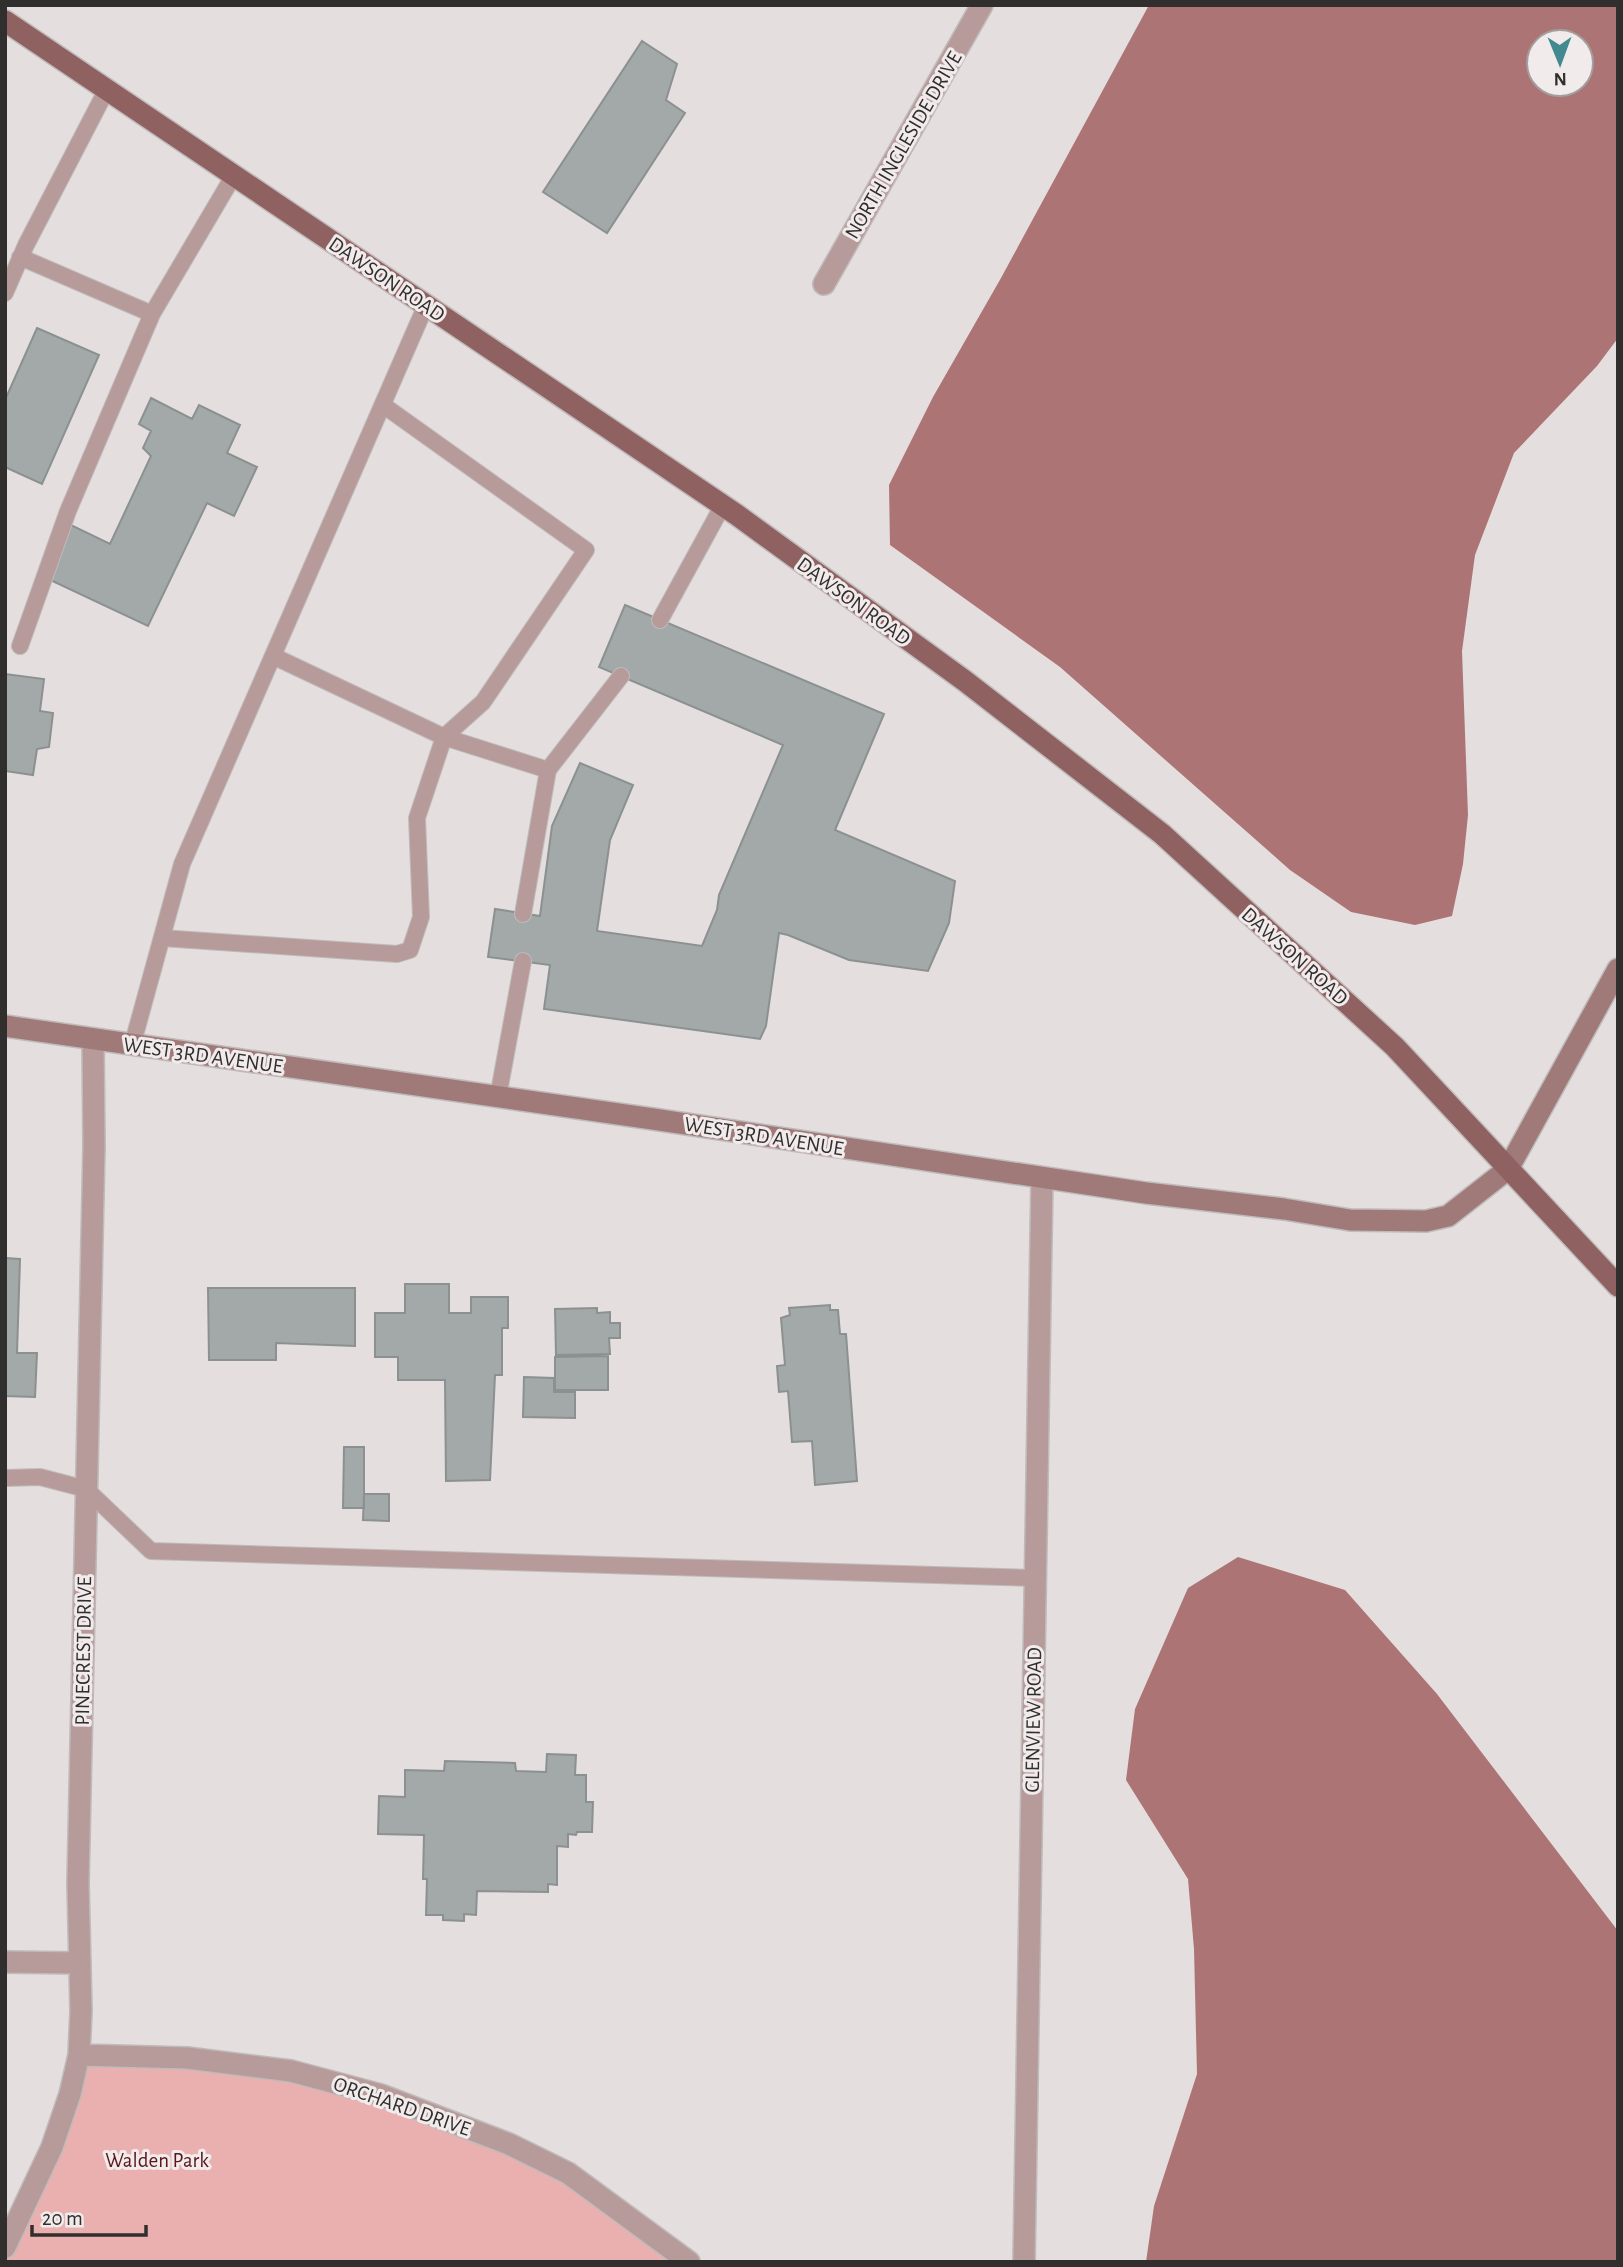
<svg xmlns="http://www.w3.org/2000/svg" width="1623" height="2267" font-family="'Alegreya Sans',sans-serif">
	<style>
		.green { fill: #e9b0af }
		.water { fill: #ad7475; fill-rule: evenodd }
		.building { fill: #a3a9a9; stroke: #8b9191; stroke-width: 2 }
		.lines { fill: none; stroke-linecap: round; stroke-linejoin: round }
		.lane-casing { stroke: #c0bbbb; stroke-width: 18 }
		.street-casing { stroke: #c0bbbb; stroke-width: 24 }
		.secondary-casing { stroke: #c0bbbb; stroke-width: 24 }
		.primary-casing { stroke: #c0bbbb; stroke-width: 24 }
		.lane { stroke: #b69b9a; stroke-width: 16 }
		.street { stroke: #b69b9a; stroke-width: 21 }
		.secondary { stroke: #a07979; stroke-width: 21 }
		.primary { stroke: #906161; stroke-width: 21 }
		.labels { text-anchor: middle; stroke-width: 6; stroke-linejoin: round; paint-order: stroke }
		.street-label { font-size: 21px; fill: #312e2e; stroke: #f1ebeb }
		.park-label { font-size: 21px; fill: #5b151d; stroke: #f1ebeb }
	</style>
	<rect width="100%" height="100%" fill="#e4dede"/>
	<path class="green" d="M 80,2058 L 291,2073 L 508,2146 L 684,2262 L 5,2262 L 5,2253 Z"/>
	<path class="water" d="M 1149,5 L 1618,5 L 1618,338 L 1597,366 L 1514,453 L 1475,555 L 1462,651 L 1468,815 L 1463,864 L 1452,916 L 1415,925 L 1351,912 L 1290,870 L 1060,667 L 890,545 L 889,485 L 933,397 L 1001,278 ZM 1539,42 L 1581,42 L 1581,84 L 1539,84 Z
		M 1238,1557 L 1345,1590 L 1437,1694 L 1618,1931 L 1618,2262 L 1146,2262 L 1154,2206 L 1197,2074 L 1194,1949 L 1188,1879 L 1126,1780 L 1135,1709 L 1188,1588 Z"/>
	<path class="building" d="M 642,41 L 677,64 L 666,100 L 685,113 L 607,233 L 543,192 Z
		M 37,328 L 99,355 L 42,484 L 5,467 L 5,400 Z
		M 151,398 L 192,419 L 199,405 L 240,425 L 227,453 L 257,467 L 234,516 L 207,503 L 148,626 L 46,578 L 71,525 L 110,544 L 151,456 L 143,448 L 151,431 L 139,424 Z
		M 625,605 L 884,714 L 835,830 L 955,881 L 949,923 L 928,971 L 849,960 L 788,935 L 779,933 L 766,1026 L 760,1039 L 544,1009 L 550,965 L 488,957 L 495,909 L 540,916 L 552,826 L 580,763 L 633,785 L 610,840 L 597,931 L 702,946 L 717,910 L 719,895 L 783,745 L 599,667 Z
		M 5,674 L 44,679 L 40,711 L 53,713 L 49,747 L 37,749 L 33,775 L 5,771 Z
		M 5,1258 L 20,1259 L 17,1353 L 37,1353 L 35,1397 L 5,1396 Z
		M 405,1284 L 449,1284 L 449,1313 L 471,1313 L 471,1297 L 508,1297 L 508,1328 L 502,1328 L 502,1375 L 495,1375 L 490,1480 L 446,1481 L 445,1380 L 398,1380 L 398,1357 L 375,1357 L 375,1313 L 405,1313 Z
		M 208,1288 L 355,1288 L 355,1346 L 276,1343 L 276,1360 L 209,1360 Z
		M 830,1305 L 830,1310 L 838,1310 L 840,1334 L 846,1334 L 857,1481 L 815,1485 L 812,1441 L 792,1442 L 788,1391 L 779,1392 L 777,1366 L 785,1365 L 781,1318 L 790,1315 L 789,1308 Z
		M 597,1308 L 597,1313 L 610,1312 L 610,1323 L 620,1323 L 620,1338 L 609,1338 L 610,1354 L 556,1355 L 555,1309 Z
		M 608,1356 L 608,1390 L 555,1390 L 555,1357 Z
		M 524,1377 L 554,1378 L 554,1392 L 575,1392 L 575,1418 L 523,1417 Z
		M 344,1447 L 364,1447 L 364,1508 L 343,1508 Z
		M 364,1494 L 389,1494 L 389,1521 L 363,1520 Z
		M 547,1754 L 576,1755 L 575,1775 L 586,1775 L 586,1802 L 593,1802 L 592,1832 L 577,1832 L 576,1835 L 568,1834 L 568,1847 L 557,1846 L 557,1885 L 548,1884 L 548,1892 L 477,1891 L 476,1915 L 464,1914 L 464,1921 L 443,1920 L 443,1915 L 426,1915 L 427,1879 L 423,1879 L 424,1835 L 378,1834 L 379,1796 L 405,1797 L 405,1770 L 444,1771 L 445,1761 L 515,1763 L 516,1771 L 546,1772 Z"/>
	<g class="lines">
		<defs>
			<path id="lane" d="M 20,257 L 152,314 L 234,175
				M 5,293 L 26,245 L 107,89
				M 660,620 L 723,505
				M 20,646 L 68,511 L 152,314
				M 273,656 L 444,737 L 548,770 L 621,676
				M 523,914 L 548,770
				M 162,938 L 397,954 L 410,950 L 421,917 L 417,818 L 444,737 L 483,702 L 586,550 L 383,405
				M 132,1046 L 182,864 L 426,305
				M 498,1097 L 523,961
				M 5,1478 L 40,1477 L 86,1489 L 151,1551 L 1035,1578"/>
			<path id="street" d="M 824,284 L 982,5
				M 5,1962 L 80,1963
				M 79,2055 L 187,2058 L 291,2071 L 381,2095 L 509,2144 L 568,2173 L 689,2262
				M 5,2247 L 52,2147 L 70,2094 L 79,2055 L 81,2011 L 78,1883 L 94,1147 L 93,1040
				M 1024,2262 L 1042,1179"/>
			<path id="secondary" d="M 5,1026 L 653,1119 L 1146,1193 L 1284,1209 L 1350,1220 L 1426,1221 L 1448,1216 L 1508,1169 L 1618,969"/>
			<path id="primary" d="M 5,21 L 737,515 L 965,681 L 1162,834 L 1395,1047 L 1618,1286"/>
		</defs>
		<use href="#lane" class="lane-casing"/>
		<use href="#street" class="street-casing"/>
		<use href="#secondary" class="secondary-casing"/>
		<use href="#primary" class="primary-casing"/>
		<use href="#lane" class="lane"/>
		<use href="#street" class="street"/>
		<use href="#secondary" class="secondary"/>
		<use href="#primary" class="primary"/>
	</g>
	<g class="labels">
		<g class="street-label">
			<text transform="translate(903 145) rotate(-60)" y="7">NORTH INGLESIDE DRIVE</text>
			<text transform="translate(387 279) rotate(34)" y="7">DAWSON ROAD</text>
			<text transform="translate(854 601) rotate(36)" y="7">DAWSON ROAD</text>
			<text transform="translate(1295 956) rotate(42)" y="7">DAWSON ROAD</text>
			<text transform="translate(203 1055) rotate(8)" y="7">WEST 3RD AVENUE</text>
			<text transform="translate(764 1136) rotate(9)" y="7">WEST 3RD AVENUE</text>
			<text transform="translate(83 1651) rotate(-89)" y="7">PINECREST DRIVE</text>
			<text transform="translate(1033 1720) rotate(-89)" y="7">GLENVIEW ROAD</text>
			<text transform="translate(402 2106) rotate(19)" y="7">ORCHARD DRIVE</text>
		</g>
		<g class="park-label">
			<text x="157" y="2167">Walden Park</text>
		</g>
	</g>
	<rect width="1623" height="2267" fill="none" stroke="#312e2e" stroke-width="14"/>
	<g transform="translate(1560 63) rotate(179)"><circle r="33" fill="#f1ebeb" stroke="#a49f9f" stroke-width="2"/>
	<path d="M0-5L12 26L0 18L-12 26Z" fill="#428990"/>
	<text y="-10" font-size="19" font-weight="bold" text-anchor="middle" fill="#312e2e">N</text>
	</g>
	<path d="M32 2225v10h114v-10" fill="none" stroke="#312e2e" stroke-width="3.5"/>
	<text x="42" y="2225" font-size="21" fill="#312e2e" stroke="#f1ebeb" stroke-width="5" paint-order="stroke">20 m</text>
</svg>
